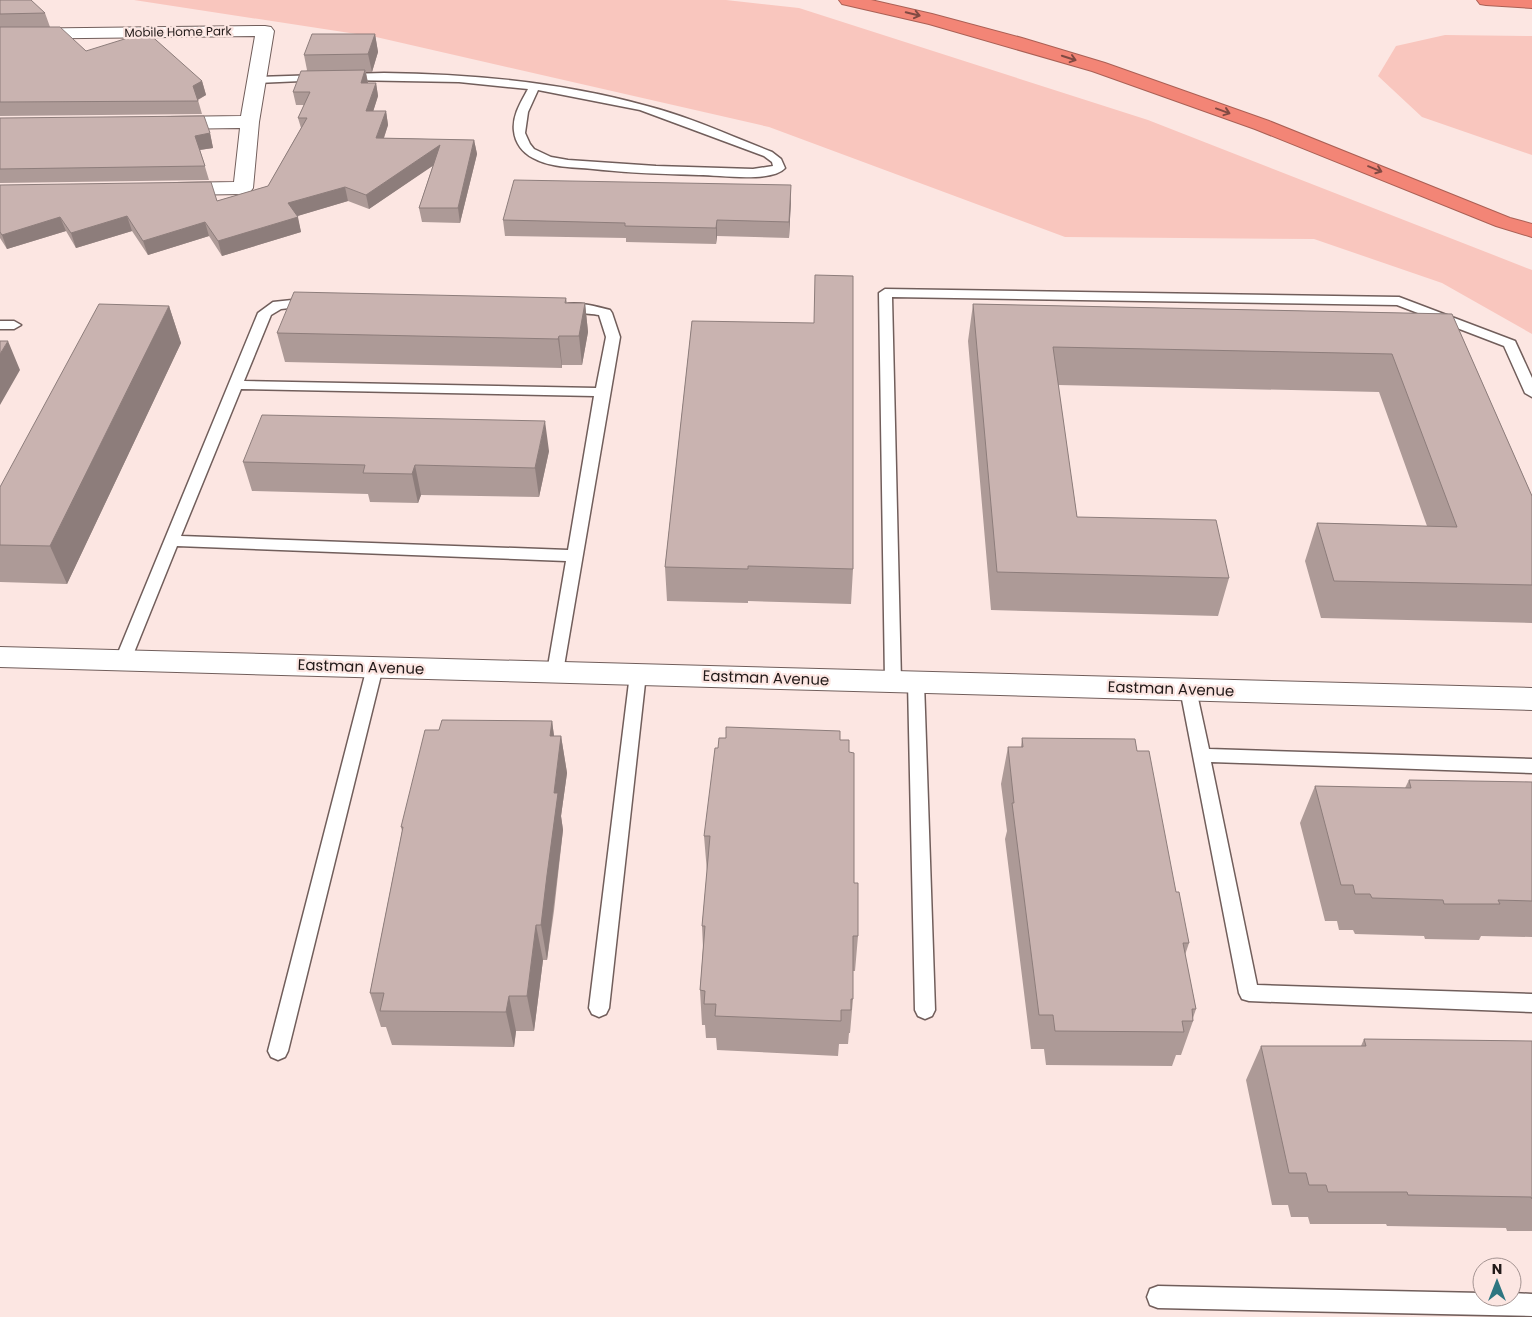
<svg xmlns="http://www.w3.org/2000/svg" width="1532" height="1317" font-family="Poppins,sans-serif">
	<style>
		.green { fill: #f9c6be }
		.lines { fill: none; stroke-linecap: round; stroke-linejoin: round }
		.service-casing { stroke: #715e5b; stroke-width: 3 }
		.minor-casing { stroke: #715e5b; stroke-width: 2 }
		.motorway-casing { stroke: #aa6055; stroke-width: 2 }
		.service { fill: #fff; fill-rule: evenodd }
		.minor { fill: #fff; fill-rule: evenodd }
		.motorway { fill: #f38576; fill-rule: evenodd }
		.wall { fill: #ad9a97 }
		.shaded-wall { fill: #8d7d7b }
		.building { fill: #c9b3b0; stroke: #8d7d7b }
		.oneway { stroke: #804a43 }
		.labels { text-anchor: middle; stroke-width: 4.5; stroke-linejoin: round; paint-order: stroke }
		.far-street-label { font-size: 12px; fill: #221a19; stroke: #fce6e2 }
		.street-label { font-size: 15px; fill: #221a19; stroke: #fce6e2 }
	</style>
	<rect width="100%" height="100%" fill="#fce6e2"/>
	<path class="green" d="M 134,0 L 726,0 L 799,8 L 1148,120 L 1532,270 L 1532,334 L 1442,283 L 1314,239 L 1065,237 L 769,127 L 376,37 Z
		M 1445,35 L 1532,36 L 1532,155 L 1422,117 L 1378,76 L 1396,46 Z"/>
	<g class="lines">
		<defs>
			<path id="service" d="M 384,73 C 473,74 561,82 647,106 C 690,117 731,136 772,152 L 781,159 L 785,168 C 772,183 719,175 699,175 C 664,174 628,173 593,169 C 573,167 551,168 533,158 C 523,153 515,143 514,131 C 512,116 521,102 528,89 L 459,82 L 347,80 L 342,77 L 347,74 ZM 538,90 L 640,110 L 764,156 L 772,162 L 773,166 L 753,169 L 656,166 L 568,160 L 551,157 L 534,149 L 530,144 L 525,133 L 528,112 Z
				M 320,75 L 324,76 L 325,78 L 324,80 L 257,83 L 252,80 L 257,77 Z
				M 885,289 L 1399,297 L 1515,341 L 1532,378 L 1532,397 L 1525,393 L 1504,346 L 1397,305 L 892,297 L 901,681 L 899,685 L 893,687 L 887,685 L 885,681 L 879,293 Z
				M 311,298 L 316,299 L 317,302 L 316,305 L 281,309 L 271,315 L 244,381 L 596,388 L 606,337 L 599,315 C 589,313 563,313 559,308 C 568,298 598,307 610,310 L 612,313 L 620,337 L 563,672 L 561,676 L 555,678 L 549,676 L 547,672 L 566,561 L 177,546 L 131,660 L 129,664 L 123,666 L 117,664 L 115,660 L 258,313 L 273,302 ZM 241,389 L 594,396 L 568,550 L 181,536 Z
				M 0,321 L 14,321 L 21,325 L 14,329 L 0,329 Z
				M 375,661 L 381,663 L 383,667 L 288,1051 L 285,1057 L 278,1060 L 271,1057 L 268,1051 L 367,667 L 369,663 Z
				M 638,668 L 644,670 L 646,674 L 609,1008 L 606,1014 L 599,1017 L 592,1014 L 589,1008 L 630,674 L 632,670 Z
				M 916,676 L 922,678 L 924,682 L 935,1010 L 932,1016 L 925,1019 L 918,1016 L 915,1010 L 908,682 L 910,678 Z
				M 1188,683 L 1194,685 L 1196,689 L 1209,749 L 1532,759 L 1532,773 L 1211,762 L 1257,985 L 1532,994 L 1532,1012 L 1249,1001 L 1242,999 L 1239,993 L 1180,689 L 1182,685 Z
				M 1158,1286 L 1482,1293 L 1482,1297 L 1512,1297 L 1512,1293 L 1532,1294 L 1532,1316 L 1158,1308 L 1150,1305 L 1147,1297 L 1150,1289 Z"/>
			<path id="minor" d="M 265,26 L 271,27 L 274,31 L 259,122 L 253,188 L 250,192 L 243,194 L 176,195 L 169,193 L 166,189 L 169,185 L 176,183 L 234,182 L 240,128 L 169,129 L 162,127 L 160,123 L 162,119 L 169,117 L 241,116 L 255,36 L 0,39 L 0,29 Z
				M 0,647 L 1532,688 L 1532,710 L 0,667 Z"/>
			<path id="motorway" d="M 839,0 L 871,0 L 932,14 L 1022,38 L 1105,63 L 1269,121 L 1510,218 L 1532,224 L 1532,237 L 1496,226 L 1255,129 L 1092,71 L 929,24 L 842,4 Z
				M 1477,0 L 1532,0 L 1532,8 L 1486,5 L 1480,4 Z"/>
		</defs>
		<use href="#service" class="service-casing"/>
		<use href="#minor" class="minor-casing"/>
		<use href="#motorway" class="motorway-casing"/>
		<use href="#service" class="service"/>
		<use href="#minor" class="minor"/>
		<use href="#motorway" class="motorway"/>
	</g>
	<path class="wall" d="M 0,0 L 45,13 L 50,27 L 86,51 L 202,81 L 206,95 L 198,100 L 202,114 L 0,116 Z
		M 375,34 L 378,52 L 372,72 L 366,72 L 368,83 L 376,83 L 378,96 L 373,111 L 386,111 L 388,125 L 384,138 L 474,140 L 477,154 L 460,223 L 422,222 L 419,208 L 433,165 L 369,209 L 348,201 L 297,216 L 301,232 L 222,256 L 209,236 L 148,255 L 132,231 L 76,248 L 66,231 L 7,249 L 0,238 L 0,185 L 217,201 L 268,186 L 301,128 L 298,118 L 304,105 L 296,105 L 293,92 L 307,70 L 304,55 Z
		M 0,118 L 210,133 L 213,148 L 200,150 L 209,180 L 0,183 Z
		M 791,200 L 789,238 L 717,236 L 716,244 L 626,242 L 626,238 L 505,236 L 503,220 Z
		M 566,298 L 567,303 L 585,303 L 588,332 L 582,365 L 562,365 L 562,368 L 285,362 L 277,333 Z
		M 973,304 L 1452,314 L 1532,496 L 1532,623 L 1321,618 L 1305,561 L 1317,523 L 1427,526 L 1379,392 L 1058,385 L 1077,517 L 1229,578 L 1218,616 L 991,610 L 968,341 Z
		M 169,306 L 181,343 L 67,584 L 0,582 L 0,487 Z
		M 692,321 L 853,569 L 851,604 L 748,601 L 748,603 L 667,601 L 665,567 Z
		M 549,451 L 539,497 L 421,495 L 418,503 L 370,502 L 368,494 L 252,491 L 243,462 Z
		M 552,721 L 554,736 L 561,736 L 567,773 L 561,816 L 563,830 L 554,911 L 547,960 L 543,960 L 534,1031 L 516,1031 L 514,1047 L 392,1045 L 386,1027 L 381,1027 L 370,993 L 402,831 L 401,827 L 439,730 Z
		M 1022,738 L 1137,751 L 1189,943 L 1185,955 L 1196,1009 L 1193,1018 L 1193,1021 L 1181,1055 L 1176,1055 L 1172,1066 L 1046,1065 L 1044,1049 L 1031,1049 L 1005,839 L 1007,831 L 1001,784 L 1008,747 L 1021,747 Z
		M 840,740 L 849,752 L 854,883 L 858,936 L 855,971 L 853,971 L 853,999 L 850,1033 L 849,1033 L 848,1044 L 839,1044 L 838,1056 L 717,1050 L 716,1038 L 706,1038 L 705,1025 L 702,1025 L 700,990 L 703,948 L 702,926 L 707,872 L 704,836 Z
		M 1409,780 L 1532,782 L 1532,937 L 1481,936 L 1479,940 L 1425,939 L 1424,936 L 1355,934 L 1353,930 L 1339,930 L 1337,921 L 1325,921 L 1300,823 L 1315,786 L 1405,788 Z
		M 1364,1039 L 1532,1041 L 1532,1231 L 1507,1231 L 1506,1228 L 1387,1226 L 1386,1224 L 1310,1224 L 1308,1217 L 1291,1217 L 1288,1205 L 1272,1205 L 1246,1080 L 1261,1046 L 1361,1046 Z"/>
	<path class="shaded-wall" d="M 375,34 L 378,52 L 372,72 L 368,54 Z
		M 365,70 L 368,83 L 361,83 Z
		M 202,81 L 206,95 L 197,100 L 193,86 Z
		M 376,83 L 378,96 L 369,125 L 366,111 Z
		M 386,111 L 388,125 L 379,152 L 376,138 Z
		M 210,133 L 213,148 L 199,150 L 195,136 Z
		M 474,140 L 477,154 L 460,223 L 458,208 Z
		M 440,145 L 443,159 L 369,209 L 366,195 Z
		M 791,185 L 791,200 L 789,238 L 789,222 Z
		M 345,187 L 348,201 L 291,218 L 288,203 Z
		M 127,216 L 132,231 L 76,248 L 71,233 Z
		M 60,217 L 66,231 L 7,249 L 2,235 Z
		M 298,217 L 301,232 L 222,256 L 218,241 Z
		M 717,220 L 717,236 L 716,244 L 716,228 Z
		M 205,222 L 209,236 L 148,255 L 143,241 Z
		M 585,303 L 588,332 L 582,365 L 579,336 Z
		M 169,306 L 181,343 L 67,584 L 50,546 Z
		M 559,336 L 562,365 L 562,368 L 558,339 Z
		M 8,341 L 20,370 L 0,405 L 0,354 Z
		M 545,421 L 549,451 L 539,497 L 535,468 Z
		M 415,465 L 421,495 L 418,503 L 412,474 Z
		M 552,721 L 557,758 L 550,736 Z
		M 561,736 L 567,773 L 561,816 L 563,830 L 547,960 L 541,925 L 554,793 Z
		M 536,925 L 543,960 L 534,1031 L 527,996 Z
		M 509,996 L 516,1031 L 514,1047 L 506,1012 Z"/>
	<path class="building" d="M 0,0 L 31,0 L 45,13 L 0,14 Z
		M 0,27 L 60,27 L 86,51 L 147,32 L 202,81 L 193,86 L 198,101 L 0,102 Z
		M 312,34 L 375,34 L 368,54 L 304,55 Z
		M 365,70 L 361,83 L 376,83 L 366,111 L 386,111 L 376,138 L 474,140 L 458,208 L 419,208 L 440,145 L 366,195 L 345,187 L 288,203 L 298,217 L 218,241 L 205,222 L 143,241 L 127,216 L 71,233 L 60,217 L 2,235 L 0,232 L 0,185 L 211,182 L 217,201 L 268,186 L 307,118 L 298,118 L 310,92 L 293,92 L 301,71 Z
		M 204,116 L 210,133 L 195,136 L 205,166 L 0,169 L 0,118 Z
		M 514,180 L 791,185 L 789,222 L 717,220 L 716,228 L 625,226 L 625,223 L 503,220 Z
		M 815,275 L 853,276 L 853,569 L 748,566 L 748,569 L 665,567 L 692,321 L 814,323 Z
		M 294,292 L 566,298 L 565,303 L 585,303 L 579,336 L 559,336 L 558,339 L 277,333 Z
		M 99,304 L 169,306 L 50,546 L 0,545 L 0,487 Z
		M 973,304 L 1452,314 L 1532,496 L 1532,585 L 1334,581 L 1317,523 L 1457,527 L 1392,354 L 1053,347 L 1077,517 L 1216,520 L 1229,578 L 997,572 Z
		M 0,341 L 8,341 L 0,354 Z
		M 262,415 L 545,421 L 535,468 L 415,465 L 412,474 L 363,473 L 365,465 L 243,462 Z
		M 442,720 L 552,721 L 550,736 L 561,736 L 554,793 L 558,793 L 547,875 L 541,925 L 536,925 L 527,996 L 509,996 L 506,1012 L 380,1011 L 384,993 L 370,993 L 403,827 L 401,827 L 425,730 L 439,730 Z
		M 726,727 L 840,731 L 840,740 L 849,740 L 849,752 L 854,753 L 854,883 L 858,883 L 858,936 L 853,936 L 853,999 L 851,999 L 851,1010 L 841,1010 L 841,1021 L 715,1016 L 716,1004 L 704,1004 L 705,991 L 700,990 L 705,926 L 702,926 L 710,836 L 704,836 L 715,748 L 718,748 L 719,738 L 726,738 Z
		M 1022,738 L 1135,739 L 1137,751 L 1149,751 L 1176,892 L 1179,892 L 1189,943 L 1183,943 L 1196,1009 L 1192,1009 L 1193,1021 L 1182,1021 L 1184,1032 L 1055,1031 L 1053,1015 L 1039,1015 L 1012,803 L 1014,803 L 1008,747 L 1023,747 Z
		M 1409,780 L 1532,782 L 1532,901 L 1498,900 L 1500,904 L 1444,904 L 1443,900 L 1372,898 L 1370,894 L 1355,894 L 1353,885 L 1341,885 L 1315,786 L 1411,788 Z
		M 1364,1039 L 1532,1041 L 1532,1199 L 1531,1197 L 1408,1195 L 1407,1192 L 1328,1192 L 1326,1185 L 1309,1185 L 1306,1173 L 1289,1173 L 1261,1046 L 1366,1046 Z"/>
	<defs><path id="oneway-shaft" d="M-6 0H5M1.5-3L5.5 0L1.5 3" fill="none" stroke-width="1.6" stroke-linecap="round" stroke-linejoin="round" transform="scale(1.25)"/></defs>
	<g class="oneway">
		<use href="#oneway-shaft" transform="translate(913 14) rotate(14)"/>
		<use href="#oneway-shaft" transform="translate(1069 58) rotate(18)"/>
		<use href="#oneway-shaft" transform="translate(1223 111) rotate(20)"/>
		<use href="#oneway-shaft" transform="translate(1375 169) rotate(22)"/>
	</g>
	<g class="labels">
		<g class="far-street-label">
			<text transform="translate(178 32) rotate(-1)" y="4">Mobile Home Park</text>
		</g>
		<g class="street-label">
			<text transform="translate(361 667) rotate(2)" y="5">Eastman Avenue</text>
			<text transform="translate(766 678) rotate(2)" y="5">Eastman Avenue</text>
			<text transform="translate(1171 689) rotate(2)" y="5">Eastman Avenue</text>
		</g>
	</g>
	<g transform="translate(1497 1282)"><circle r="24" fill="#fce6e2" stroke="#a59492"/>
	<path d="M0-4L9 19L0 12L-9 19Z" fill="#2e7681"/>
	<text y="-8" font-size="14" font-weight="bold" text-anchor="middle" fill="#221a19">N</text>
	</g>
</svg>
